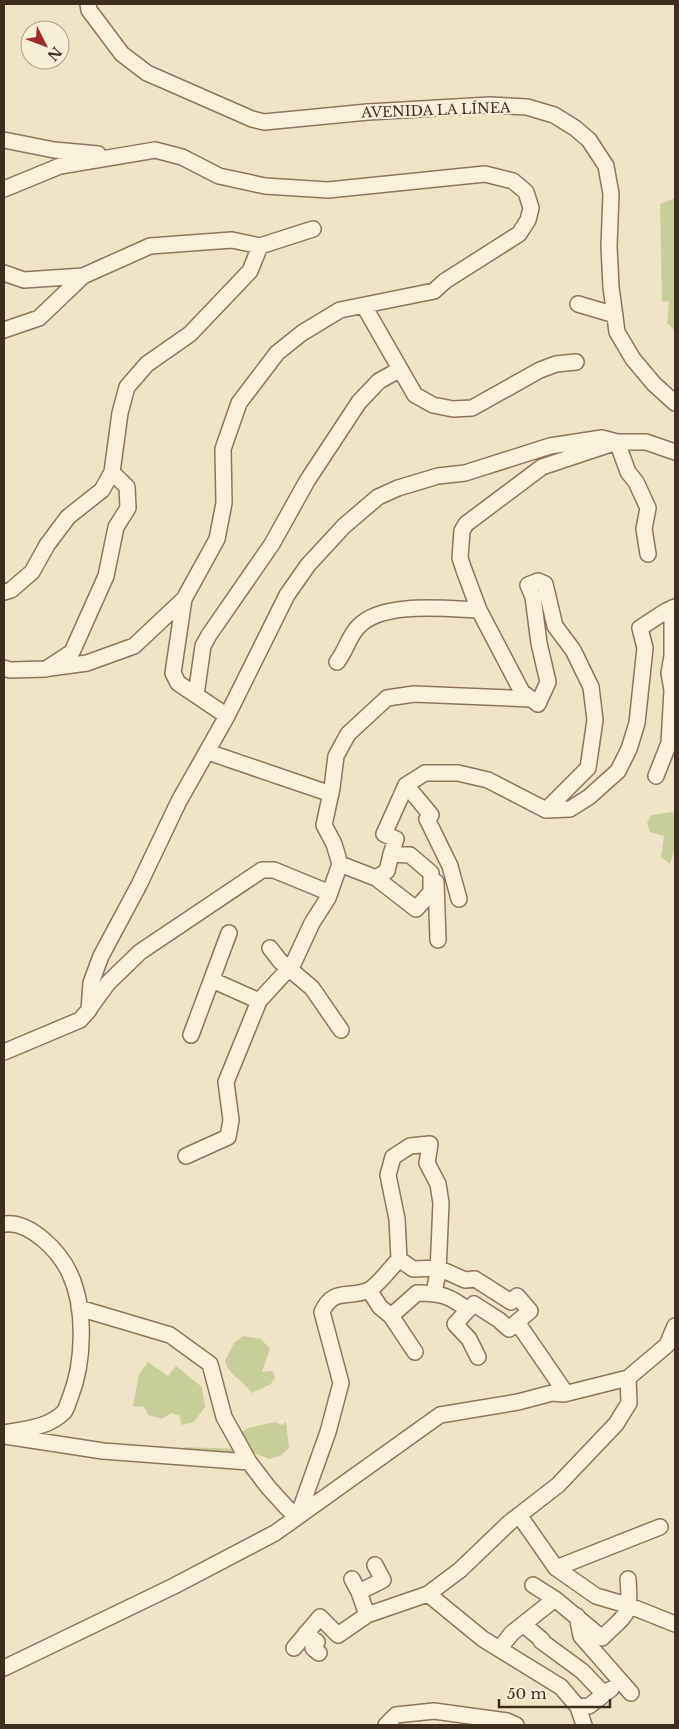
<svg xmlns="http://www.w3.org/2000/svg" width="679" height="1729" font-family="'Libre Baskerville',serif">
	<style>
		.green { fill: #c9cf9b }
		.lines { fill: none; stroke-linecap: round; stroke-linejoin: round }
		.minor-casing { stroke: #8d765c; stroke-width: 18 }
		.minor { stroke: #faf1dc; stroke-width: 15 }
		.labels { text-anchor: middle; stroke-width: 4; stroke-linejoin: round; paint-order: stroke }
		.street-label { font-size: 14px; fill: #3d2e20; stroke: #f7eed8 }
	</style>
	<rect width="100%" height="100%" fill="#f0e4c8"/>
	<path class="green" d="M 675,198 L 675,331 L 667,323 L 669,302 L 662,301 L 660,204 Z
		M 671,812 L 675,813 L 675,847 L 670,864 L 661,857 L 664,836 L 650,832 L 647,823 L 651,815 Z
		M 243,1336 L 261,1339 L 270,1349 L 262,1372 L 273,1371 L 275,1378 L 270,1385 L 251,1393 C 244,1380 228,1375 225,1361 L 234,1343 Z
		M 148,1362 L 168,1376 L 176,1366 L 202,1387 L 205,1407 L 194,1422 L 181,1425 L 180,1416 L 171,1413 L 162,1419 L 148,1415 L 144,1407 L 133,1406 L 139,1374 Z
		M 275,1422 L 282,1425 L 286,1422 L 289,1448 L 280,1456 L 269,1459 L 249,1451 L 238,1434 L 248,1428 Z
		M 185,1447 L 243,1449 L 246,1455 L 172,1461 Z"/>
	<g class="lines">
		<defs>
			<path id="minor" d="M 88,4 L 89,10 L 122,54 L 147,73 L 252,119 L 264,122 L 368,112 L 490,105 L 527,107 L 554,115 L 575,128 L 589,140 L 606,166 L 611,194 L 609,246 L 611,287 L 617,332 L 633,359 L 654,384 L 675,403
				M 4,140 L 54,150 L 98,154
				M 4,189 L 60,166 L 155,150 L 182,157 L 219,176 L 265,186 L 328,190 L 485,174 L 513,181 L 526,192 L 531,208 L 528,220 L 519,234 L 445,281 L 434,291 L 340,310 L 302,333 L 277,353 L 239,403 L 223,449 L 224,503 L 217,539 L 184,599 L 173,673 L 178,683 L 227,716
				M 4,273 L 24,280 L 83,276
				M 578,304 L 615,315
				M 364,306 L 415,395 L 433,405 L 453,409 L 472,408 L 540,370 L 556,364 L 576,362
				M 4,330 L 39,318 L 83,276 L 150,246 L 232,240 L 260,246 L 313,229
				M 4,592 L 11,590 L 32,572 L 47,545 L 68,517 L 102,490 L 112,472 L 120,413 L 127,387 L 147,364 L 190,334 L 250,271 L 260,246
				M 337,662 C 346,651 349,635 359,626 C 383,601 448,609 479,610
				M 4,668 L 10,670 L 46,669 L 72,652 L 106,576 L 116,527 L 128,508 L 127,487 L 112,472
				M 50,668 L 87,663 L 134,646 L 184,599
				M 196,695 L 203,646 L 209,635 L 272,544 L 307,481 L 359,402 L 379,381 L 399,370
				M 208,752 L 331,794
				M 656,776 L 669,743 L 672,690 L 669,673 L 672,656 L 672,608
				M 406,785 L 431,815 L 427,819 L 450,866 L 459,899
				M 546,810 L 588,768 L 595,720 L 591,687 L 573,650 L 555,626 L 545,584 L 538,581 L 528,585 L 533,597 L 539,643 L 548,682 L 538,704 L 522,692 L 479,610 L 464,570 L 460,558 L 462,531 L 466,524 L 542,467 L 617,442 L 628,472 L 636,482 L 648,508 L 644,529 L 648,554
				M 340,864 L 376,878 L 416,909 L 431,892 L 431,873 L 410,855 L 391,854 L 396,839 L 384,834 L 406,785 L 425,773 L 458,773 L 488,780 L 546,810 L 570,809 L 589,797 L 618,771 L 629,749 L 637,723 L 645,648 L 640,628 L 666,611 L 675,607
				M 376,878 L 387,871 L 391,854
				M 436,882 L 438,940
				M 270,948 L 280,961 L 312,988 L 341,1030
				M 212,980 L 259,1001
				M 89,1009 L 108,983 L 140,952 L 262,870 L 274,870 L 330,893
				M 191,1035 L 229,933
				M 4,1052 L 80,1020 L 89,1010 L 91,983 L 101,956 L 139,885 L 179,801 L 227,716 L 287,595 L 308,565 L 344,526 L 378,497 L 398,488 L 438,476 L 465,473 L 550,446 L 602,438 L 617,442 L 646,442 L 675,452
				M 186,1156 L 228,1137 L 231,1120 L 226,1082 L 259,1001 L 293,964 L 312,923 L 328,898 L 340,864 L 334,844 L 324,825 L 332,788 L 336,756 L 348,734 L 387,698 L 414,694 L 531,699
				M 4,1224 C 30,1220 60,1252 70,1274 C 86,1309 84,1363 70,1398 C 68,1402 67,1408 64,1412 C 48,1428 25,1429 4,1433
				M 399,1259 L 413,1269 L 438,1268 L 465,1280 L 475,1279 L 511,1302 L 517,1296 L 530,1311 L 517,1322
				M 369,1290 L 380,1307 L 391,1316 L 415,1352
				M 79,1308 L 170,1335 L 210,1364 L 224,1417 L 249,1462 L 268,1487 L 288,1509 L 298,1516 L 328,1432 L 341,1383 L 322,1312 C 333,1287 349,1299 369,1290 C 377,1286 392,1267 399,1259 L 397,1219 L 388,1175 L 393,1157 L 410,1146 L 430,1144 L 427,1163 L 438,1184 L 441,1203 L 438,1272 L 434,1293
				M 468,1310 L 455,1324 L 469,1339 L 478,1357
				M 391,1316 L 417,1293 C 441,1293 450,1296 468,1310 L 474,1304 L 499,1320 L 509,1329 L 517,1322 L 563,1389 L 564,1394
				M 5,1436 L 103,1451 L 249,1462
				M 519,1515 L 556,1568
				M 660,1527 L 556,1568 L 596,1596 L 630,1606 L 675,1624
				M 352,1579 L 359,1592 L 383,1580 L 375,1565
				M 533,1585 L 555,1599 L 602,1638 C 628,1612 631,1617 628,1579
				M 428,1594 L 483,1639 L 561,1687 L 578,1707 L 584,1725
				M 367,1615 L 428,1594 L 460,1570 L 509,1523 L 558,1485 L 616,1424 L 629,1403 L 628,1378 L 667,1345 L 675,1326
				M 577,1616 L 581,1636 L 631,1693
				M 523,1624 L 542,1640 L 541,1641 L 582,1671 L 604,1694
				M 306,1633 L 317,1642 L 313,1648 L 319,1653
				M 294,1648 L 320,1617 L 338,1635 L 367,1615 L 359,1592
				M 500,1648 L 512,1633 L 555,1599
				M 4,1668 L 174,1586 L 275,1533 L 440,1415 L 518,1402 L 552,1393 L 564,1394 L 628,1378
				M 578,1707 L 589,1706 L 611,1689
				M 386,1725 L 396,1715 L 434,1711 L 507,1721 L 516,1725"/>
		</defs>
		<use href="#minor" class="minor-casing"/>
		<use href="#minor" class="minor"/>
	</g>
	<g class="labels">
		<g class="street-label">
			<text transform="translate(436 110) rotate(-2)" y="5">AVENIDA LA LÍNEA</text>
		</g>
	</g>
	<rect width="679" height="1729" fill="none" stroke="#3d2e20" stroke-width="10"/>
	<g transform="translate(45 45) rotate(132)"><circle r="24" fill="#f7eed8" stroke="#ada18e"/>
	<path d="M0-4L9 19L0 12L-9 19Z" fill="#9e2a2b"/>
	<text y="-8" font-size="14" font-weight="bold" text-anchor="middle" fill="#3d2e20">N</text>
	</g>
	<path d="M499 1699v8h111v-8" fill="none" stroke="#3d2e20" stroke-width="2.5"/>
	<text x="507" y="1699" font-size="15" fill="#3d2e20" stroke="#f7eed8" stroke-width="4" paint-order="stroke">50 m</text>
</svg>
